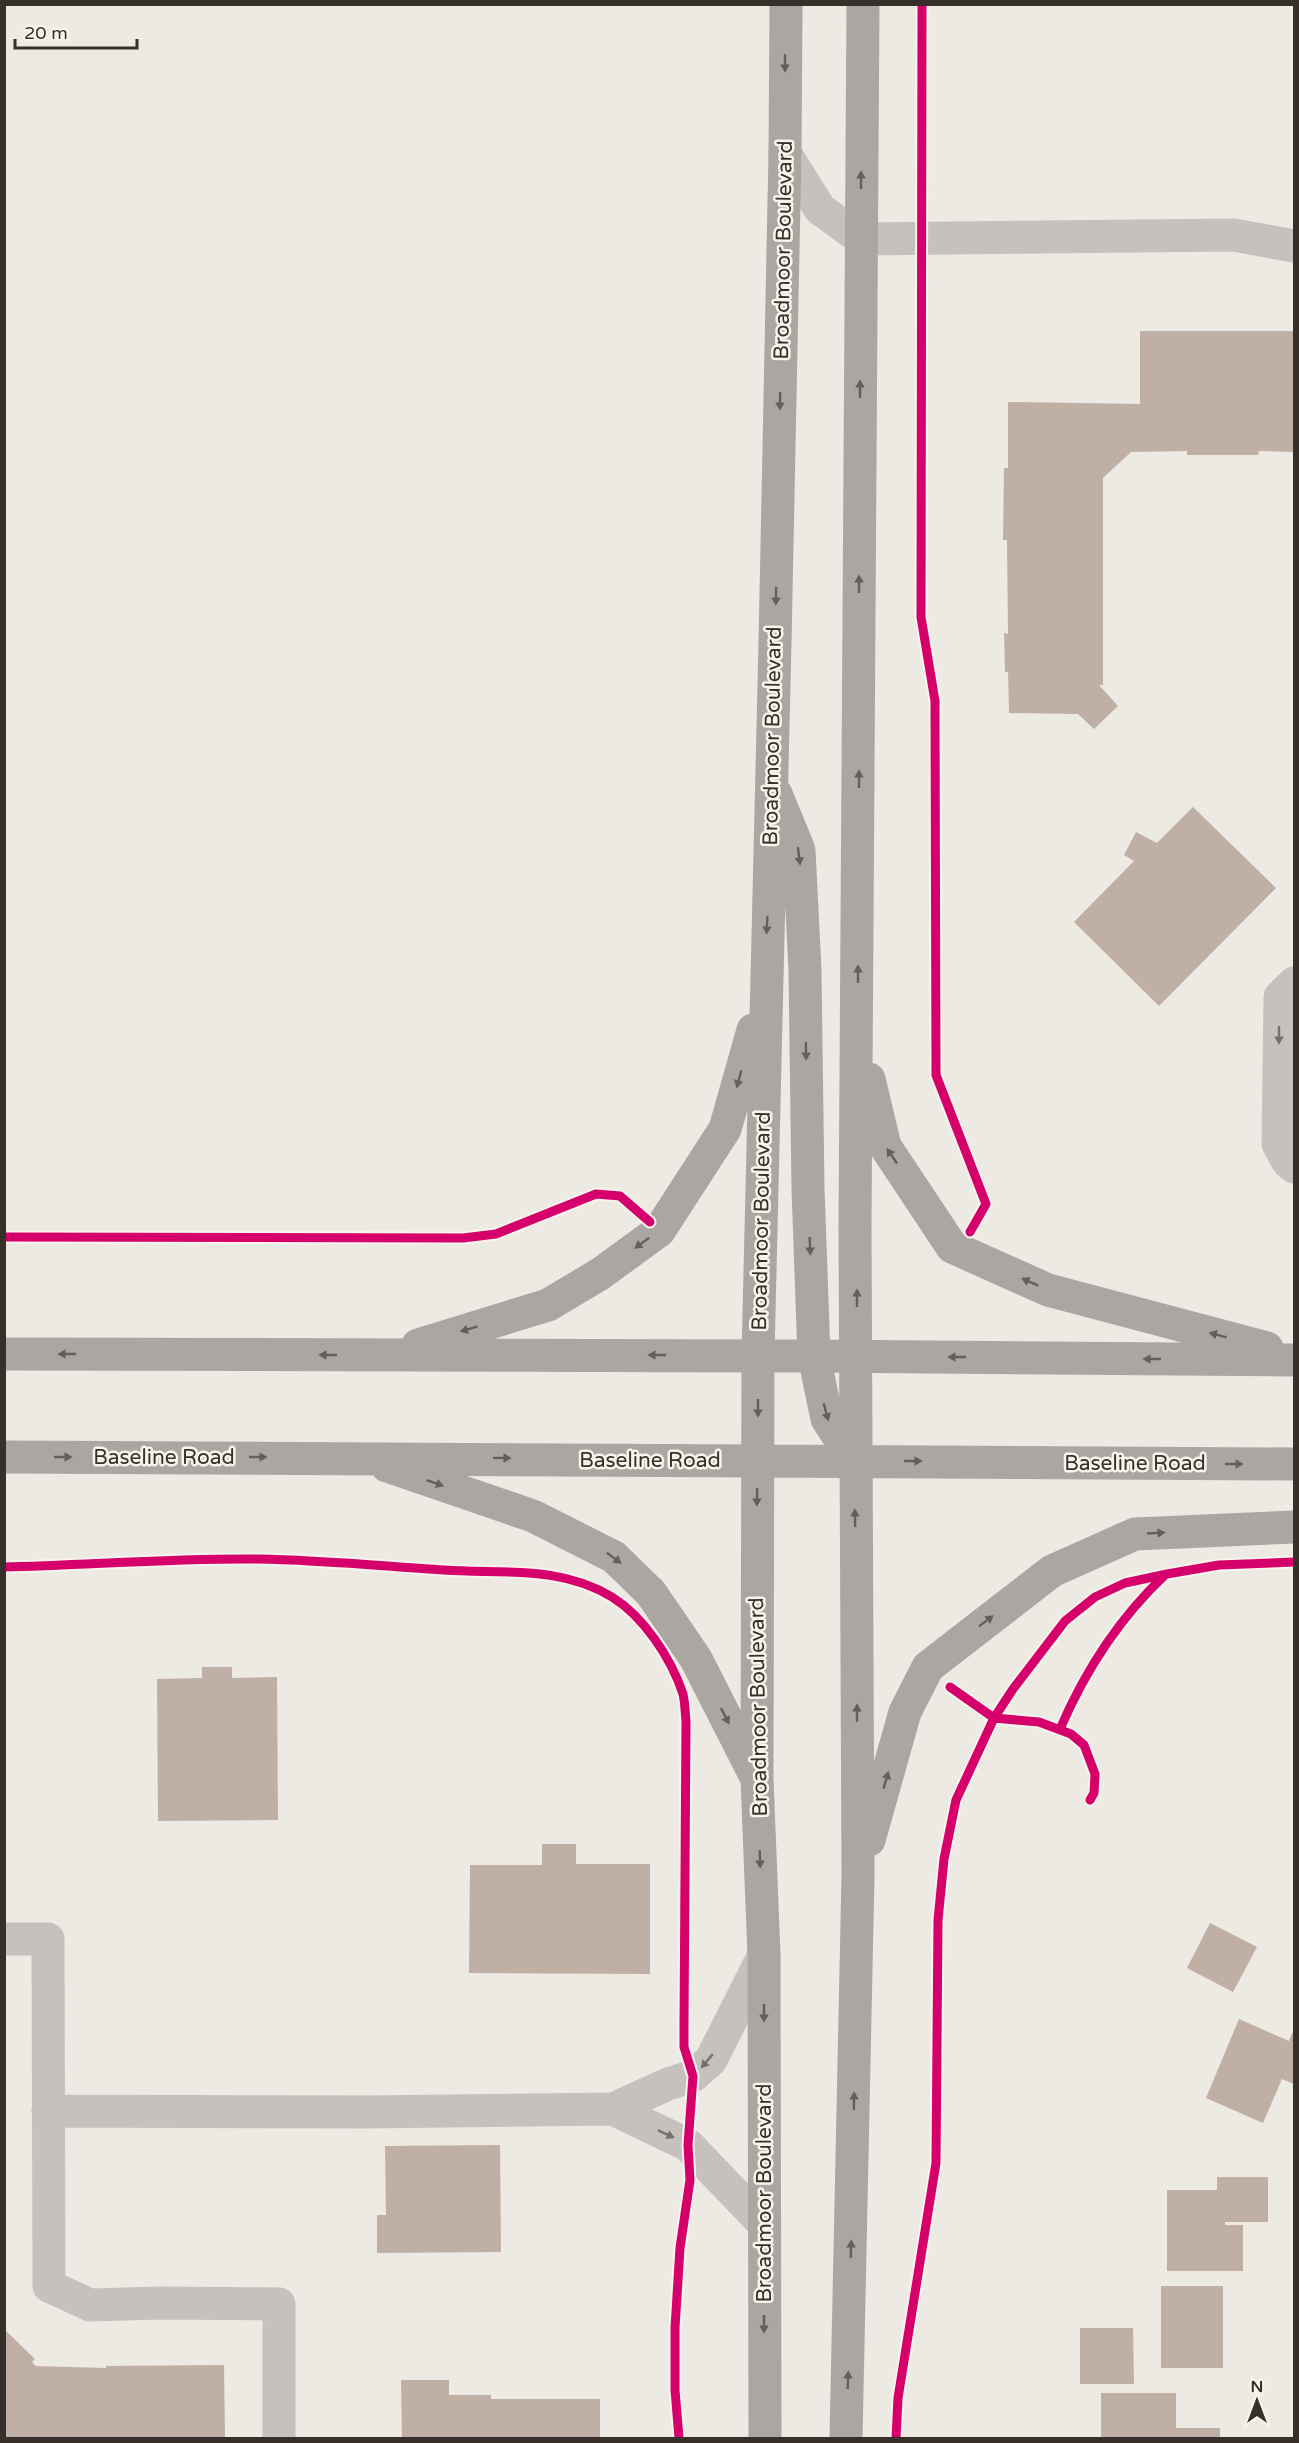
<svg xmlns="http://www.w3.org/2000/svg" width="1299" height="2443" font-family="'Varela Round',sans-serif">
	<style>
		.building { fill: #c0afa5 }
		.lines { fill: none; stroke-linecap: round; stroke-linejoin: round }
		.minor { stroke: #c6c1bc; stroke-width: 33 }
		.major { stroke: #aba6a1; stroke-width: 33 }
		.cycleway-casing { stroke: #f9f4eb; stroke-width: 13 }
		.cycleway { stroke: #d6006c; stroke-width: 9 }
		.oneway { fill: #655f5a }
		.oneway2 { fill: #77716c }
		.labels { text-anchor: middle; stroke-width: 5; stroke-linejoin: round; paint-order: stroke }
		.street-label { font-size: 21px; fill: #372f2a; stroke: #f9f4eb }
	</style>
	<rect width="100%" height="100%" fill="#ede9e3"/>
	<path class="building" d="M 1140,331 L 1294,331 L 1294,452 L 1259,451 L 1258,455 L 1187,455 L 1187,451 L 1131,452 L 1103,478 L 1103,685 L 1099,685 L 1118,706 L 1094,729 L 1078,714 L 1009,713 L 1008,672 L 1005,672 L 1004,633 L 1008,634 L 1007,540 L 1003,540 L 1004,468 L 1008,468 L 1008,402 L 1140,404 Z
		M 1193,807 L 1276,888 L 1159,1006 L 1074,922 L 1134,861 L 1124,855 L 1136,832 L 1157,843 Z
		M 202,1667 L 232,1667 L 232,1678 L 277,1677 L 278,1820 L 158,1821 L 157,1679 L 202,1678 Z
		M 542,1844 L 576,1844 L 576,1864 L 650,1864 L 650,1974 L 469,1973 L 470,1865 L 542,1865 Z
		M 1210,1923 L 1257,1947 L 1233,1992 L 1187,1968 Z
		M 1239,2019 L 1289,2041 L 1292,2033 L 1294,2034 L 1294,2084 L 1282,2079 L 1263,2123 L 1206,2098 Z
		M 500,2145 L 501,2252 L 377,2253 L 377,2215 L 386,2215 L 385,2146 Z
		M 1217,2177 L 1268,2177 L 1268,2222 L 1225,2222 L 1225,2225 L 1243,2225 L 1243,2271 L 1167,2271 L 1167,2190 L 1217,2190 Z
		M 1161,2286 L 1223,2286 L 1223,2368 L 1161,2368 Z
		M 1080,2328 L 1133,2328 L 1134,2384 L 1080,2384 Z
		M 4,2329 L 35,2359 L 32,2362 L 36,2366 L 106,2368 L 106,2366 L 224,2365 L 225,2438 L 4,2438 Z
		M 401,2380 L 449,2380 L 449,2395 L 491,2395 L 491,2399 L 600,2399 L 600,2438 L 402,2438 Z
		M 1101,2393 L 1176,2393 L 1176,2428 L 1220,2428 L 1220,2438 L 1101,2438 Z"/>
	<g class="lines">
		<path class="minor" d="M 785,153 L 820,209 L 861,239 L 1234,235 L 1294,246
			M 1294,983 L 1280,997 L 1278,1144 L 1288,1162 L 1294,1167
			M 4,1939 L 48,1939 L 49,2286 L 90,2305 L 160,2303 L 279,2304 L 279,2438
			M 613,2109 L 688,2145 L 763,2223
			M 48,2111 L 367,2112 L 613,2109 L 668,2084 L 693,2076 L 711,2060 L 764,1955"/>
		<path class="major" d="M 776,794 L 799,850 L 805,970 L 808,1189 L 814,1356 L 827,1419 L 855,1462
			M 869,1079 L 885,1146 L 952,1247 L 1048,1290 L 1267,1348
			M 418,1345 L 548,1305 L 600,1274 L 659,1231 L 725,1129 L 753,1030
			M 4,1354 L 814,1356 L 1294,1360
			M 4,1457 L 1294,1464
			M 387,1466 L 533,1516 L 614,1557 L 651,1593 L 696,1659 L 755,1775
			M 869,1840 L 905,1712 L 928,1667 L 1052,1571 L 1135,1534 L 1294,1527
			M 765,2438 L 764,1955 L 757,1779 L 758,1356 L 775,643 L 785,153 L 786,4
			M 846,2438 L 858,1876 L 855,1228 L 863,4"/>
		<defs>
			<path id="cycleway" d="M 922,4 L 921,617 L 935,701 L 936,1075 L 986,1204 L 970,1232
				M 4,1237 L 463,1238 L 496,1234 L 596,1194 L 620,1196 L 650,1222
				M 4,1567 C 89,1565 173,1558 258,1559 C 320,1560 382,1566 444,1570 C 501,1574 560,1565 612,1597 C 644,1617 671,1658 683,1694 C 685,1702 685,1712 686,1721 L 684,2024 L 684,2047 L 693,2076 L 688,2145 L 690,2180 L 680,2248 L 675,2328 L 675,2390 L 679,2438
				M 950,1687 L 994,1718 L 1039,1722 L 1071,1734 L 1084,1745 L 1095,1774 L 1094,1793 L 1090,1800
				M 1060,1729 C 1085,1671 1119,1618 1166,1574
				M 896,2438 L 898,2398 L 936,2163 L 938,1920 L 944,1859 L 956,1800 L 994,1718 L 1013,1689 L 1065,1621 L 1095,1597 L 1125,1583 L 1167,1574 L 1219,1565 L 1294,1562"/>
		</defs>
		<use href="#cycleway" class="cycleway-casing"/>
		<use href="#cycleway" class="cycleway"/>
	</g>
	<defs><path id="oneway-solid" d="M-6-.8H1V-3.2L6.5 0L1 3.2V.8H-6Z" transform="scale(1.5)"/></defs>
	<g class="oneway">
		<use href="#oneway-solid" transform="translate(785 63) rotate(90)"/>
		<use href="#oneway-solid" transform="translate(861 180) rotate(-90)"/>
		<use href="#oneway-solid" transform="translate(860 389) rotate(-90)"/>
		<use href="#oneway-solid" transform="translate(780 401) rotate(91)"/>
		<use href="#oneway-solid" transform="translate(859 584) rotate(-90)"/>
		<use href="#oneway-solid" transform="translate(776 596) rotate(91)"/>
		<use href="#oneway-solid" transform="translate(859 779) rotate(-90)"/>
		<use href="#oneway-solid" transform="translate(799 856) rotate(83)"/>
		<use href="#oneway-solid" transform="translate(767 925) rotate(92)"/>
		<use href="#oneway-solid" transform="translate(858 974) rotate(-90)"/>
		<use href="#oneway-solid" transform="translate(806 1051) rotate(89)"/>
		<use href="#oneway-solid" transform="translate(739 1079) rotate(105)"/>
		<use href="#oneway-solid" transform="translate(892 1156) rotate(-124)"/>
		<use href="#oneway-solid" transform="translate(642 1243) rotate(144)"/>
		<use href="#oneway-solid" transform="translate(810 1246) rotate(88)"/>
		<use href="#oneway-solid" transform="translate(1030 1282) rotate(-156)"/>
		<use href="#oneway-solid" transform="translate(857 1298) rotate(-90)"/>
		<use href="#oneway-solid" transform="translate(469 1329) rotate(163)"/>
		<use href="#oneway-solid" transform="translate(1218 1335) rotate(-165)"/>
		<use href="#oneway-solid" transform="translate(67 1354) rotate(180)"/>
		<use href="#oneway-solid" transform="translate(328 1355) rotate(-180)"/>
		<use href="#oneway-solid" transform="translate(657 1355) rotate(-180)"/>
		<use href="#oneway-solid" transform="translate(957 1357) rotate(-180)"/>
		<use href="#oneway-solid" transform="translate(1152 1359) rotate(-180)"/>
		<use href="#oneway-solid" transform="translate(758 1408) rotate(90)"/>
		<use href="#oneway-solid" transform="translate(826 1412) rotate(75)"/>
		<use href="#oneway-solid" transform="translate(63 1457)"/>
		<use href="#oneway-solid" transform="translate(258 1457)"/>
		<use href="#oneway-solid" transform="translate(502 1458) rotate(1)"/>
		<use href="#oneway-solid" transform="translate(913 1461)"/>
		<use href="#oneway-solid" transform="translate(1234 1464)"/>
		<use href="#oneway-solid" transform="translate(435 1483) rotate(19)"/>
		<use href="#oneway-solid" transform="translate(757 1497) rotate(91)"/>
		<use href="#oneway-solid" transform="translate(855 1518) rotate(-91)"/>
		<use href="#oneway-solid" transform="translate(1156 1533) rotate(-3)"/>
		<use href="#oneway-solid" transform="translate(614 1558) rotate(36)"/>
		<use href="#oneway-solid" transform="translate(986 1621) rotate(-37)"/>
		<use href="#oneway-solid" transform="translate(857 1713) rotate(-90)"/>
		<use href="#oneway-solid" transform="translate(725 1716) rotate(63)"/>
		<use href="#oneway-solid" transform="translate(886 1780) rotate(-74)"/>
		<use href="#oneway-solid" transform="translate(760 1859) rotate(88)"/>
		<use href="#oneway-solid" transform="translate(764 2013) rotate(90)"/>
		<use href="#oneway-solid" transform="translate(854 2101) rotate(-89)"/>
		<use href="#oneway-solid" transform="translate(851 2249) rotate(-89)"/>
		<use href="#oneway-solid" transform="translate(764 2324) rotate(90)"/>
		<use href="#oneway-solid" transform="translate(848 2380) rotate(-88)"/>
	</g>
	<g class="oneway2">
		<use href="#oneway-solid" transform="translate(1279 1035) rotate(90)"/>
		<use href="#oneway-solid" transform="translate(707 2061) rotate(130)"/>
		<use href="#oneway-solid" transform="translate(666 2134) rotate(25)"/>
	</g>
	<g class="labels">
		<g class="street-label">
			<text transform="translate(783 250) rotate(-89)" y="7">Broadmoor Boulevard</text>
			<text transform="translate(772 736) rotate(-89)" y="7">Broadmoor Boulevard</text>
			<text transform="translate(761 1221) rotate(-89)" y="7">Broadmoor Boulevard</text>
			<text x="164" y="1464">Baseline Road</text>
			<text x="650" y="1467">Baseline Road</text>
			<text x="1135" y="1470">Baseline Road</text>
			<text transform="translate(758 1707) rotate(-91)" y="7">Broadmoor Boulevard</text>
			<text transform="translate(764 2193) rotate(-90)" y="7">Broadmoor Boulevard</text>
		</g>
	</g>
	<rect width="1299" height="2443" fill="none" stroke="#372f2a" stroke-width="12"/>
	<g transform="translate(1257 2401)" stroke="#f9f4eb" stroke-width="4.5" paint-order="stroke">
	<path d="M0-4.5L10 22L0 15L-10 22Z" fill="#372f2a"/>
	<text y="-9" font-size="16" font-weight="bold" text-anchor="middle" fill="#372f2a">N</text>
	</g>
	<path d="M15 39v9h122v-9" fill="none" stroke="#372f2a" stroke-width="3"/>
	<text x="24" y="39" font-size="18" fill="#372f2a" stroke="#f9f4eb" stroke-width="4.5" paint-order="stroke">20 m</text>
</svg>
